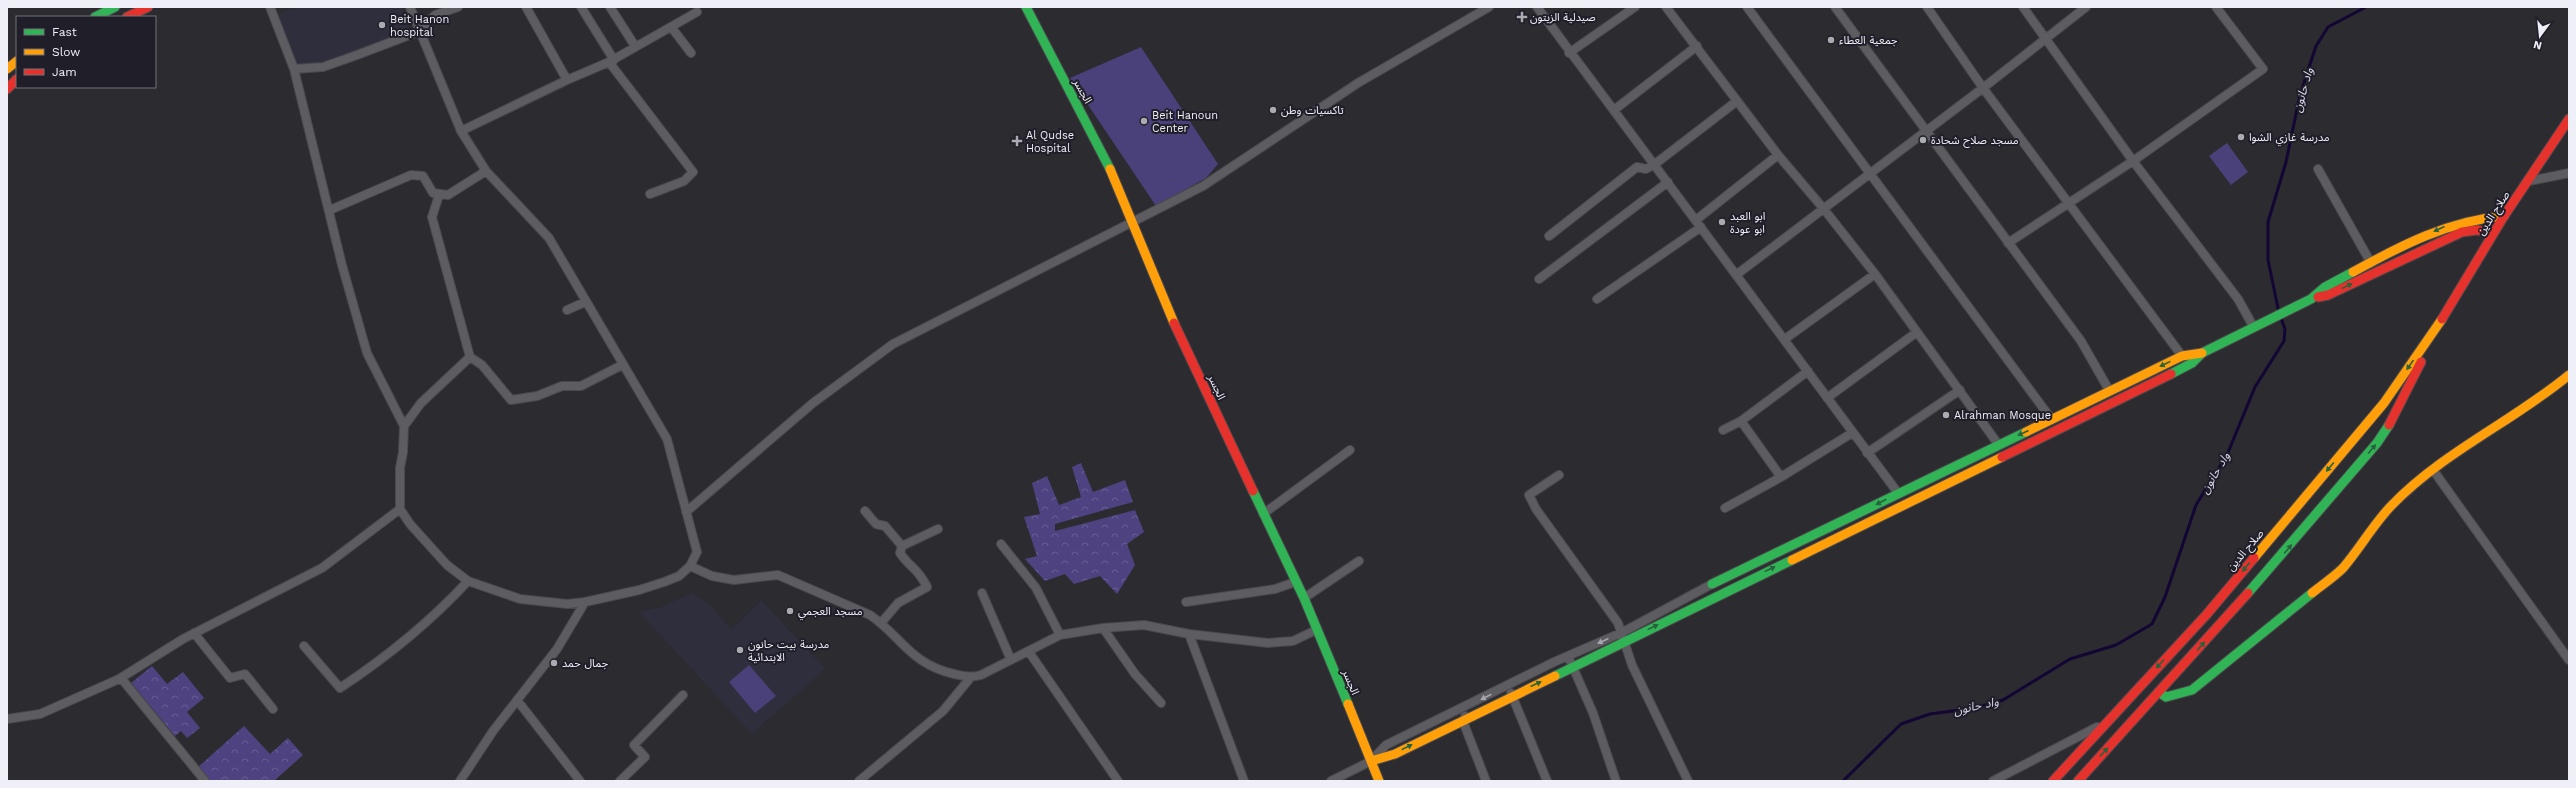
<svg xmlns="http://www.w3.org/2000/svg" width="2576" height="788" font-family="'Work Sans','Noto Sans Arabic',sans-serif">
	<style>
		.built { fill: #2f2e3d }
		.forest { fill: url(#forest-crowns) }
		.pitch { fill: #4b417a }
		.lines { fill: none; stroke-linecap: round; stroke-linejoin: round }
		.stream { stroke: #140634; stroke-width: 3 }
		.street-casing { stroke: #49484d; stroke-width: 10 }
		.fast-casing { stroke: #49484d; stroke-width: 11 }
		.slow-casing { stroke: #49484d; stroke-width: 11 }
		.jam-casing { stroke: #49484d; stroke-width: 11 }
		.street { stroke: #5d5c61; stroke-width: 8 }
		.fast { stroke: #30b455; stroke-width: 9 }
		.slow { stroke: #ff9f0a; stroke-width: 9 }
		.jam { stroke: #e5322d; stroke-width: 9 }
		.oneway { fill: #27623d }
		.oneway2 { fill: #a6a6ac }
		.poi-dot { fill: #aaaab1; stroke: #1f1e29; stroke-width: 1.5 }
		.labels { text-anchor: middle; stroke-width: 4; stroke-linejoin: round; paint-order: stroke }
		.poi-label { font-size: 11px; fill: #efeff7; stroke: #1f1e29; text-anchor: start }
		.street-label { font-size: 11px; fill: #efeff7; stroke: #1f1e29 }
		.water-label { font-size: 12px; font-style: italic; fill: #d9d8ed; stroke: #1f1e29 }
	</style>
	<defs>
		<pattern id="forest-crowns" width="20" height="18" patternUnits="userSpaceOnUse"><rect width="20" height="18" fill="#4e4281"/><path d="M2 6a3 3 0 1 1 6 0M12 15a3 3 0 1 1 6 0" fill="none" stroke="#685e94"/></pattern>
	</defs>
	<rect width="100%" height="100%" fill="#2b2b30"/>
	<path class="built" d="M 299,7 L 402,7 L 411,33 L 299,76 L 276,15 Z
		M 692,593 L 711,605 L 731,630 L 761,600 L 825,669 L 752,734 L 639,612 L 661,607 Z"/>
	<path class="forest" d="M 1081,463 L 1093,492 L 1125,480 L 1133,502 L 1055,524 L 1055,531 L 1135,510 L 1144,532 L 1127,544 L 1135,565 L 1117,594 L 1100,576 L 1074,584 L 1065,574 L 1045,581 L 1025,559 L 1037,556 L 1024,517 L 1040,514 L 1032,483 L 1047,476 L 1059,505 L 1081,497 L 1072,467 Z
		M 152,666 L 167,684 L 183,672 L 204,698 L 187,712 L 200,728 L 187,738 L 181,731 L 175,736 L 131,683 Z
		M 244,726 L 270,754 L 288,738 L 303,755 L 274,781 L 210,781 L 197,768 Z"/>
	<path class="pitch" d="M 1141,47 L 1218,164 L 1206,178 L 1156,206 L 1070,78 Z
		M 2227,143 L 2248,172 L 2231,185 L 2209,156 Z
		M 749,665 L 776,696 L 755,713 L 729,682 Z"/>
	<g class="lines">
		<path class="stream" d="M 2279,313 L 2268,260 L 2268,222 L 2286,162 L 2300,95 L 2316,46 L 2328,27 L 2366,7
			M 1843,781 L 1901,724 L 1930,714 L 1975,708 L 2003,700 L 2070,659 L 2116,645 L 2152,624 L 2165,597 L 2196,505 L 2227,455 L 2255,387 L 2284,341 L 2285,329 L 2281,318"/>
		<defs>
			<path id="street" d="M 270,7 L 294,69 L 342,265 L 367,353 L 404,426 L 403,452 L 400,468 L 400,509 L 410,524 L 447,565 L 468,581 L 520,599 L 567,604 L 585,602 L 639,590 L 664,582 L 679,576 L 690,566 L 712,576 L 734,580 L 778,575 L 870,615 C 902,637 910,664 954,674 C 964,676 971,678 981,675 L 1060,635 L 1103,628 L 1135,674 L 1161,703
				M 410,7 L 461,131 L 486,171 L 549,238 L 667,439 L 697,552 L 690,566
				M 526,7 L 567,80
				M 581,7 L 614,60
				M 610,7 L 635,46
				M 1537,7 L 1898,493
				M 1666,7 L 1778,155 L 1823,208 L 1875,274 L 1998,444
				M 1747,7 L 2052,420
				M 1835,7 L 2081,341 L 2109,390
				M 1927,7 L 1983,88 L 2182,356
				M 2023,7 L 2133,161 L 2238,299 L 2253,326
				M 672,28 L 691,53
				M 1569,53 L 1635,7
				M 609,62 L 693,172 L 684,181 L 650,194
				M 294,69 L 323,67 L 357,55 L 420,31 L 435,15 L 458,7
				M 1614,110 L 1697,46
				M 461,131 L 567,80 L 609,62 L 697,12
				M 2318,169 L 2371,263
				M 2529,181 L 2569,173
				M 330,210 L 411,175 L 423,176 L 433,193 L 448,195 L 486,171
				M 1696,220 L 1778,155
				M 1549,236 L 1637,167 L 1646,169 L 1655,164 L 1737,101
				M 2008,243 L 2133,161 L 2263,69 L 2216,7
				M 1736,275 L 1983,88 L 2086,7
				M 1539,279 L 1668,182
				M 1597,299 L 1701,227
				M 567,310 L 585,302
				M 1785,339 L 1875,274
				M 470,357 L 482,365 L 511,400 L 537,396 L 562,386 L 581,386 L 622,365
				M 1827,398 L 1917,332
				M 404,426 L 421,403 L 470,357 L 432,217 L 439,195
				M 1723,430 L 1741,421
				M 1867,453 L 1960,390
				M 2433,470 L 2569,660
				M 1559,475 L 1529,495 L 1536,509 L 1618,623 L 1632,665 L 1688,781
				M 1781,477 L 1741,421 L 1808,371
				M 1725,508 L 1781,477 L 1852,433
				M 865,511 L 876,524 L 885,526 L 902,546
				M 686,512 L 813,403 L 893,344 L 1203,186 L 1358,83 L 1489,7
				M 1263,514 L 1350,450
				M 1001,544 L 1036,588 L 1060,635
				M 982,593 L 1011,660
				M 1304,598 L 1359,561
				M 1186,602 L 1275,589 L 1295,582
				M 881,623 L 898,603 L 927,587 C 918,568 910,568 900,553 L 902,546 L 938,529
				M 1103,628 L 1144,625 L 1189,634 L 1268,643 L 1293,641 L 1316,630
				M 194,633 L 230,678 L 245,674 L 273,709
				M 1189,634 L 1244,781
				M 304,646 L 340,688 C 387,657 430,622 468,581
				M 1029,652 L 1118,781
				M 1568,656 L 1593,713 L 1616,781
				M 121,678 L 205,781
				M 1511,693 L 1547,781
				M 517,700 L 580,781
				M 1465,716 L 1464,724 L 1486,781
				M 7,719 L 40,714 L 119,679 L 183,639 L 322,568 L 400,509
				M 460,781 L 493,731 L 557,649 L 585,602
				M 620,781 L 645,757 L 634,745 L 683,695
				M 859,781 L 943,711 L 971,677
				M 1331,781 L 1371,761 L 1386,745 L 1554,662 L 1623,632 L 1712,584
				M 1993,781 L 2097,727"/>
			<path id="fast" d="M 1026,7 L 1110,169
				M 95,17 L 115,7
				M 2171,374 L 2192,363 L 2202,353 L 2311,299 L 2325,287 L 2353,272
				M 1253,491 L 1304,598 L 1348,704
				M 1712,584 L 2026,432
				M 2248,593 L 2377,443 L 2389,425
				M 1555,676 L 1792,560
				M 2159,692 L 2166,697 L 2192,690 L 2312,593"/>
			<path id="slow" d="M 7,69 L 17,61
				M 1110,169 L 1174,323
				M 2353,272 C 2402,245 2448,221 2504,216
				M 2026,432 L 2182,356 L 2202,353
				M 2254,558 L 2384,403 L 2442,319
				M 1792,560 L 2002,457
				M 2312,593 C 2322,585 2334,577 2343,568 C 2360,548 2373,525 2391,506 C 2443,452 2512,422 2569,375
				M 1348,704 L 1379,781
				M 1371,761 L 1395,754 L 1555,676"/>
			<path id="jam" d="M 127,17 L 148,7
				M 7,89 L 17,79
				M 2318,297 L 2328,295 L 2462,232 L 2477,230 L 2493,234
				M 2442,319 L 2504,216 L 2569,119
				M 1174,323 L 1253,491
				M 2389,425 L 2421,362
				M 2002,457 L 2171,374
				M 2053,781 L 2207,614 L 2254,558
				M 2078,781 L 2248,593"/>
		</defs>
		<use href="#street" class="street-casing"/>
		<use href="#fast" class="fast-casing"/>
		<use href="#slow" class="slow-casing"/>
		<use href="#jam" class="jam-casing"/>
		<use href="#street" class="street"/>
		<use href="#fast" class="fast"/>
		<use href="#slow" class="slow"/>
		<use href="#jam" class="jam"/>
	</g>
	<defs><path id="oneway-solid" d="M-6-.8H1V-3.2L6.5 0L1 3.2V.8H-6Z"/></defs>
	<g class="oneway">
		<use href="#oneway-solid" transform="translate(2439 229) rotate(156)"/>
		<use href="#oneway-solid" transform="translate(2347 286) rotate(-26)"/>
		<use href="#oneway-solid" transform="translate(2165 364) rotate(154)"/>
		<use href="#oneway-solid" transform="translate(2410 365) rotate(125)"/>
		<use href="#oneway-solid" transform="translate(2023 433) rotate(156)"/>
		<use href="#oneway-solid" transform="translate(2372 449) rotate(-50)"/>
		<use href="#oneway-solid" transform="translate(2330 467) rotate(130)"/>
		<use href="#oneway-solid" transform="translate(1881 502) rotate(152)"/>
		<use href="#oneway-solid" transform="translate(2288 549) rotate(-50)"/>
		<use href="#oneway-solid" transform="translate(2246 567) rotate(130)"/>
		<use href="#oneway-solid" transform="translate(1770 569) rotate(-26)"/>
		<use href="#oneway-solid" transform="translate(1653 627) rotate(-26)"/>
		<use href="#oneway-solid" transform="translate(2201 646) rotate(-48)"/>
		<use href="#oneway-solid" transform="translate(2160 664) rotate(132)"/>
		<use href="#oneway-solid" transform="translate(1536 684) rotate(-25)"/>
		<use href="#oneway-solid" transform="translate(1407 747) rotate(-26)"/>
		<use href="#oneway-solid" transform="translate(2104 752) rotate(-48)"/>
	</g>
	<g class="oneway2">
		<use href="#oneway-solid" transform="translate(1603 641) rotate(156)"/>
		<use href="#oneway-solid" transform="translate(1486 697) rotate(153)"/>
	</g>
	<g class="poi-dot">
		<path d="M1520 11h4v4h4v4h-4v4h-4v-4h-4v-4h4z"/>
		<circle cx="382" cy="25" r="4"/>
		<circle cx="1831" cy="40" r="4"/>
		<circle cx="1273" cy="110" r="4"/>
		<circle cx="1144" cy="121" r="4"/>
		<circle cx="2241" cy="137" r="4"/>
		<circle cx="1923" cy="140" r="4"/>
		<path d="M1015 135h4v4h4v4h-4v4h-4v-4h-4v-4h4z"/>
		<circle cx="1722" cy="222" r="4"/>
		<circle cx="1946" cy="415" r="4"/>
		<circle cx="790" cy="611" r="4"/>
		<circle cx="740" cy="650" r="4"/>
		<circle cx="554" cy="663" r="4"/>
	</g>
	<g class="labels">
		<g class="poi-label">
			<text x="1530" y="21">صيدلية الزيتون</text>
			<text x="390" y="23">Beit Hanon<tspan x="390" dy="13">hospital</tspan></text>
			<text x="1839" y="44">جمعية العطاء</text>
			<text x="1281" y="114">تاكسيات وطن</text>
			<text x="1152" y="119">Beit Hanoun<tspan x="1152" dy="13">Center</tspan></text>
			<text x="1026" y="139">Al Qudse<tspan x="1026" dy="13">Hospital</tspan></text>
			<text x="2249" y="141">مدرسة غازي الشوا</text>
			<text x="1931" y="144">مسجد صلاح شحادة</text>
			<text x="1730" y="220">ابو العبد<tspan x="1730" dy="13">ابو عودة</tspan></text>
			<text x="1954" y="419">Alrahman Mosque</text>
			<text x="798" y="615">مسجد العجمي</text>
			<text x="748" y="648">مدرسة بيت حانون<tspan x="748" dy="13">الابتدائية</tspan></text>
			<text x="562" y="667">جمال حمد</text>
		</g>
		<g class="street-label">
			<text transform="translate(1083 91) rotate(61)" y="4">الجسر</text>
			<text transform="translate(2493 213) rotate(-57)" y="4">صلاح الدين</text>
			<text transform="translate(1217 387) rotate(65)" y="4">الجسر</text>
			<text transform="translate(2245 550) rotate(-50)" y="4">صلاح الدين</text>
			<text transform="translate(1351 682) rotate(67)" y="4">الجسر</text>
		</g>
		<g class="water-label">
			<text transform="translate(2303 90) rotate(-74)" y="4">واد حانون</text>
			<text transform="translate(2215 473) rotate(-59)" y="4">واد حانون</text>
			<text transform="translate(1976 706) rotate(-12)" y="4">واد حانون</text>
		</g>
	</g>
	<rect width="2576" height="788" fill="none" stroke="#efeff7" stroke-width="16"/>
	<rect x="16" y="16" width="140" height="72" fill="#1f1e29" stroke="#72727b"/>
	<rect x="24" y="29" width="20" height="6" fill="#30b455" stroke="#72727b"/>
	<text x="52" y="36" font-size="12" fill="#efeff7">Fast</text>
	<rect x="24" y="49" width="20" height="6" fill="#ff9f0a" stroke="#72727b"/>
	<text x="52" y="56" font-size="12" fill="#efeff7">Slow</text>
	<rect x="24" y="69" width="20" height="6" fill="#e5322d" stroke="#72727b"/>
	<text x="52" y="76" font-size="12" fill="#efeff7">Jam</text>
	<g transform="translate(2540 36) rotate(195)" stroke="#1f1e29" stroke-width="3" paint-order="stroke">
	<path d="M0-3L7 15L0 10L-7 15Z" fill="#efeff7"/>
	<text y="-6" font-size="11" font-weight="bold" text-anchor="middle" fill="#efeff7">N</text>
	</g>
</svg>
